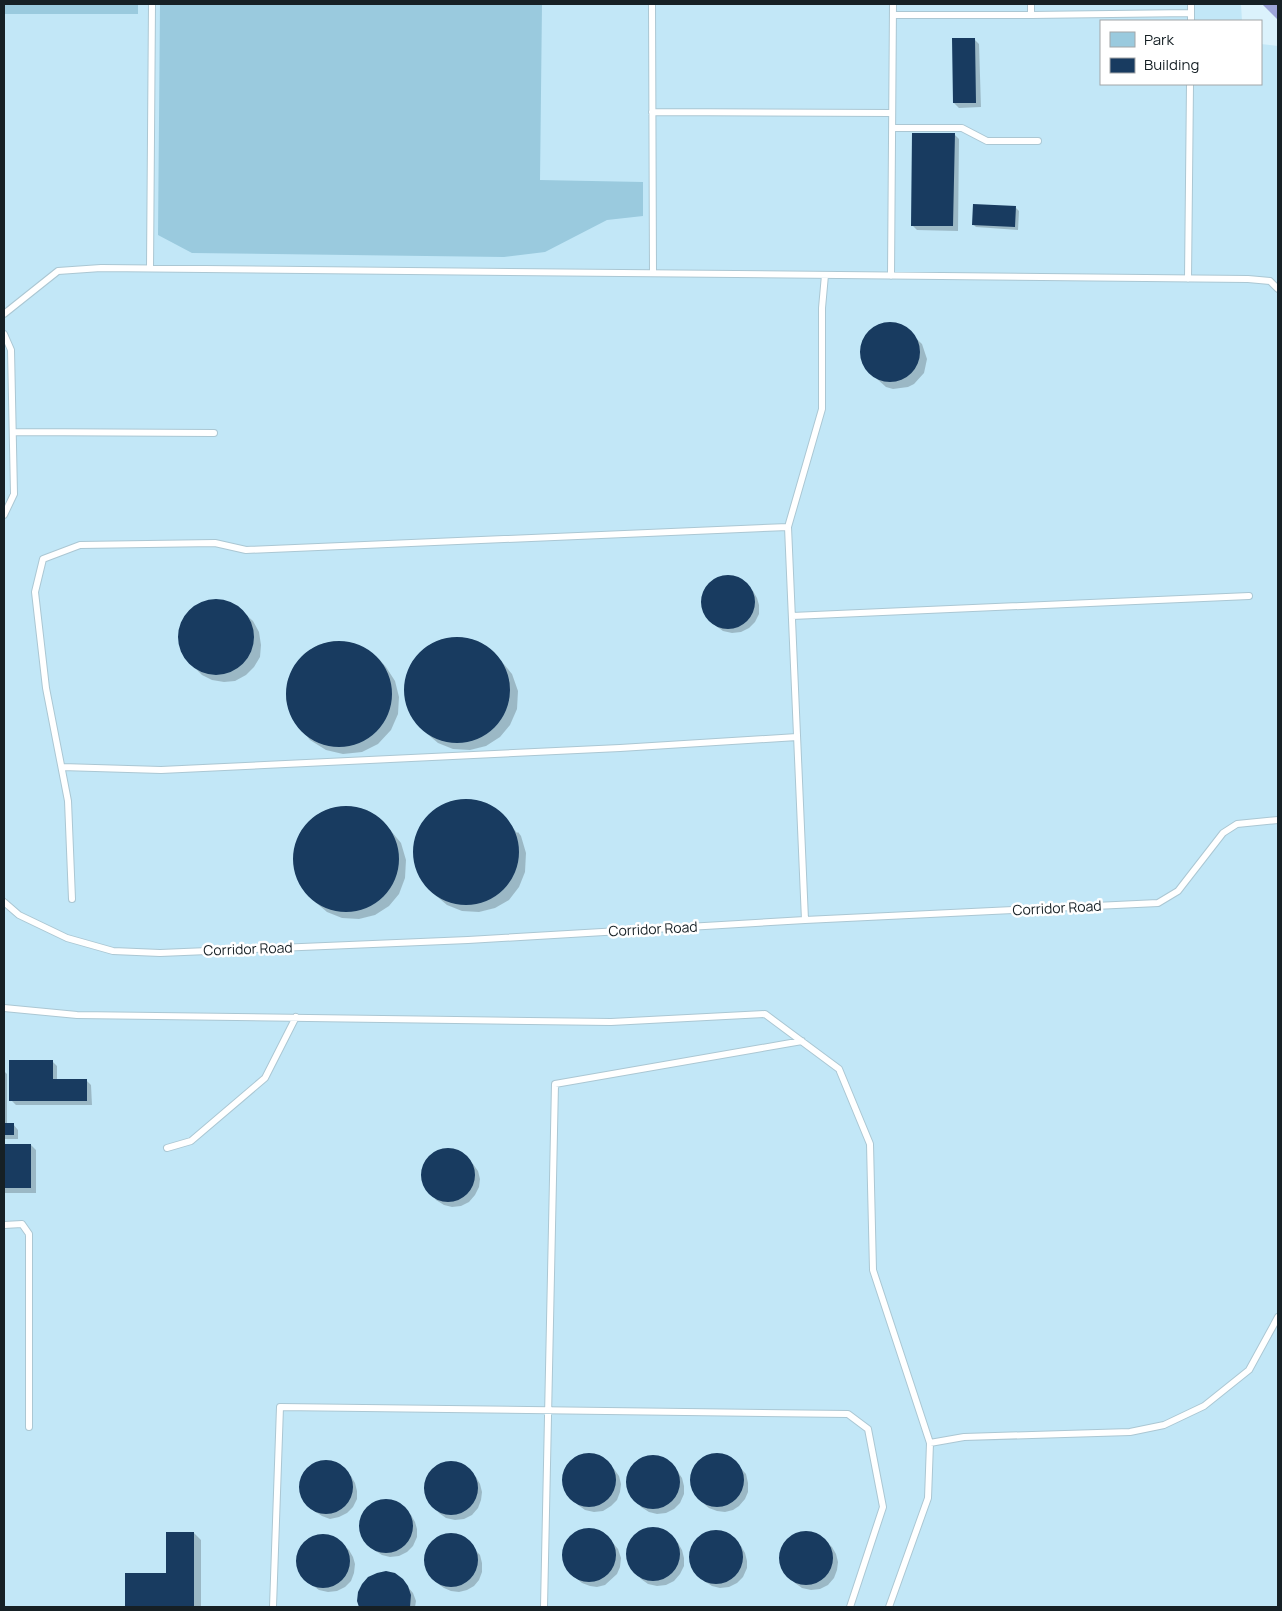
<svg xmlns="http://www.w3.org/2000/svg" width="1282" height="1611" font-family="Manrope,sans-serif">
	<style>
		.built { fill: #c2e7f7 }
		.green { fill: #9acade }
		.water { fill: #9da5da }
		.shadow { fill: #0003 }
		.building { fill: #183b60 }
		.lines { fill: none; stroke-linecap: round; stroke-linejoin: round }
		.service-casing { stroke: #abc7d3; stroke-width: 8 }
		.service { stroke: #fff; stroke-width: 6 }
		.labels { text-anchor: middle; stroke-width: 5; stroke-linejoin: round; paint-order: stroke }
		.street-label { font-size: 14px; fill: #162025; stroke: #fff }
	</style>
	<rect width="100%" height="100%" fill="#dbf2fc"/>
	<path class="built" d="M 4,4 L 1241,4 L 1242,21 L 1101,21 L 1101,84 L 1261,84 L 1261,44 L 1278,46 L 1278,1607 L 4,1607 Z"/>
	<path class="green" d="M 4,4 L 138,4 L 138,14 L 4,14 Z
		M 160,4 L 542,4 L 540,180 L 643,182 L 643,216 L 607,220 L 545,252 L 504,257 L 192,253 L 158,235 Z"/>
	<path class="water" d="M 1262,4 L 1278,4 L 1278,20 Z"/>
	<path class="shadow" d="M 948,4 L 990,4 L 950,5 Z
		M 974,39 L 979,44 L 981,107 L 959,108 L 954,103 Z
		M 954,134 L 959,139 L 958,231 L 917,230 L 912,225 Z
		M 974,205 L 1016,208 L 1019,211 L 1018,230 L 976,227 L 973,224 Z
		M 896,324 L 903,326 L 922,344 L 927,359 L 924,373 L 914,384 L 908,387 L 893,389 L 886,387 L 867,370 L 863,363 L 861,347 L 863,340 L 873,328 L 880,325 Z
		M 726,576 L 733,577 L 741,580 L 753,591 L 757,598 L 759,605 L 759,614 L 755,622 L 749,628 L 741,632 L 732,633 L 723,631 L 716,626 L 705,613 L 702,605 L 703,596 L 706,589 L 711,582 L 718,578 Z
		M 210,600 L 223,600 L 235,605 L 253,621 L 259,632 L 261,645 L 260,657 L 254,667 L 246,675 L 235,681 L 224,682 L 212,680 L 202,675 L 186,659 L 181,648 L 179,637 L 181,624 L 188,613 L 198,604 Z
		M 460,637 L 478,641 L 493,651 L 512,674 L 518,691 L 517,709 L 510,725 L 500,737 L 486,746 L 470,750 L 453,749 L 438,743 L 425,732 L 418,724 L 409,710 L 405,694 L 406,678 L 413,661 L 426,647 L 442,639 Z
		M 334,641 L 350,643 L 366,649 L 379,659 L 386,667 L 395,681 L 399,697 L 398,714 L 391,730 L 378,744 L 362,752 L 343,754 L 326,750 L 310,740 L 292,718 L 286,700 L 287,682 L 294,667 L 304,654 L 318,645 Z
		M 469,799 L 487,803 L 502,813 L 517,833 L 518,832 L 521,836 L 526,853 L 525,872 L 519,887 L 509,900 L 495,908 L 479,912 L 462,911 L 447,905 L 434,894 L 426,886 L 418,872 L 414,856 L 415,840 L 422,823 L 435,810 L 451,801 Z
		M 349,806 L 367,810 L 382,820 L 401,843 L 406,860 L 405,878 L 399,894 L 389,906 L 375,915 L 359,919 L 342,918 L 327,912 L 314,901 L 306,893 L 298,879 L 294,863 L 295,847 L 302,830 L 315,816 L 331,808 Z
		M 52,1061 L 57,1066 L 57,1080 L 86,1080 L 91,1085 L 92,1105 L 16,1105 L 11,1100 Z
		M 4,1071 L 7,1074 L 7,1124 L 13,1124 L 18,1130 L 18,1139 L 4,1139 Z
		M 4,1145 L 31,1145 L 36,1150 L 36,1193 L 4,1193 Z
		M 446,1149 L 454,1150 L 461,1153 L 473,1164 L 478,1171 L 480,1179 L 479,1187 L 475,1195 L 469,1202 L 461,1206 L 452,1207 L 444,1205 L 436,1200 L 425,1187 L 423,1178 L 423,1169 L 426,1162 L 438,1151 Z
		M 587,1454 L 595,1455 L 603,1458 L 614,1469 L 619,1476 L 621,1484 L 620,1492 L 617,1500 L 611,1506 L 603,1511 L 594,1512 L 585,1510 L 578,1505 L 566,1492 L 564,1483 L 564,1474 L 567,1467 L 572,1461 L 579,1456 Z
		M 718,1454 L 727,1456 L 734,1461 L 746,1474 L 748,1483 L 748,1492 L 745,1499 L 739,1506 L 733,1510 L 725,1512 L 717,1511 L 709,1508 L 703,1503 L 693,1490 L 691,1482 L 692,1474 L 695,1466 L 701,1460 L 709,1456 Z
		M 651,1457 L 659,1458 L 666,1460 L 678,1472 L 682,1478 L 684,1486 L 684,1494 L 680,1503 L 674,1509 L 666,1513 L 657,1514 L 649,1512 L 641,1507 L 630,1494 L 627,1486 L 628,1477 L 631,1469 L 636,1463 L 643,1459 Z
		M 324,1461 L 332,1462 L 339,1465 L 351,1476 L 355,1483 L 357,1491 L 357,1499 L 353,1507 L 347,1513 L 339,1517 L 330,1519 L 322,1516 L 314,1511 L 303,1499 L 300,1490 L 301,1481 L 304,1474 L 309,1467 L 316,1463 Z
		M 448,1463 L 456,1463 L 464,1466 L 476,1477 L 480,1484 L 482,1492 L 481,1500 L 478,1508 L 472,1515 L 464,1519 L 455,1520 L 446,1518 L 439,1513 L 428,1500 L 425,1491 L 426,1482 L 429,1475 L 434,1469 L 441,1465 Z
		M 384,1500 L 392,1500 L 399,1504 L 411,1515 L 415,1522 L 417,1529 L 417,1537 L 413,1546 L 407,1552 L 399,1556 L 390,1557 L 382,1555 L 374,1550 L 363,1537 L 360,1529 L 361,1520 L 364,1512 L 369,1506 L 376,1502 Z
		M 650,1528 L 658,1529 L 666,1532 L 678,1543 L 682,1550 L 684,1558 L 684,1566 L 680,1574 L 674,1581 L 666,1585 L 657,1586 L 648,1584 L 641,1579 L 630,1566 L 627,1557 L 628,1548 L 631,1541 L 636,1535 L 643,1530 Z
		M 591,1529 L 600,1531 L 607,1536 L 618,1549 L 621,1558 L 620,1567 L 617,1574 L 605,1585 L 597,1587 L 590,1586 L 582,1583 L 576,1578 L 566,1565 L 564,1557 L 564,1549 L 568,1541 L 574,1534 L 582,1530 Z
		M 713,1531 L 722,1532 L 729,1535 L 741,1546 L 745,1553 L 747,1561 L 747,1568 L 743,1577 L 737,1583 L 729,1587 L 720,1588 L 712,1586 L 704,1581 L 693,1568 L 690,1560 L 691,1551 L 694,1543 L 699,1537 L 706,1533 Z
		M 804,1532 L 812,1533 L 820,1536 L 832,1547 L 836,1554 L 838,1562 L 837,1570 L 834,1578 L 828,1585 L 820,1589 L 811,1590 L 802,1588 L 795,1583 L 783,1570 L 781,1561 L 781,1552 L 784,1545 L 789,1539 L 796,1534 Z
		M 194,1533 L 201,1540 L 201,1607 L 126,1607 L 126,1574 L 167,1574 Z
		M 321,1535 L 329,1536 L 337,1539 L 349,1550 L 353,1557 L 355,1564 L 354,1573 L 351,1581 L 345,1587 L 337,1591 L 328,1592 L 319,1590 L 312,1585 L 301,1572 L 298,1564 L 298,1555 L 301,1547 L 307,1541 L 313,1537 Z
		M 452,1535 L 461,1537 L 468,1542 L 480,1555 L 482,1563 L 482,1572 L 479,1580 L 474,1586 L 467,1590 L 459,1592 L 451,1591 L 444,1588 L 437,1583 L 427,1570 L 425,1563 L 426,1555 L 429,1546 L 435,1540 L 443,1536 Z
		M 402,1580 L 413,1593 L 416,1601 L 415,1607 L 360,1607 L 359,1601 Z"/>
	<path class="building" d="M 952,38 L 975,38 L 976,103 L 953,103 Z
		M 912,133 L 955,133 L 953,226 L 911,226 Z
		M 973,204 L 1016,206 L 1015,227 L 972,225 Z
		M860 352a30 30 0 1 1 60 0a30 30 0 1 1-60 0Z
		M701 602a27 27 0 1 1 54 0a27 27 0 1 1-54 0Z
		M178 637a38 38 0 1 1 76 0a38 38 0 1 1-76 0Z
		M404 690a53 53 0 1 1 106 0a53 53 0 1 1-106 0Z
		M286 694a53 53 0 1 1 106 0a53 53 0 1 1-106 0Z
		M413 852a53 53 0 1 1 106 0a53 53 0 1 1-106 0Z
		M293 859a53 53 0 1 1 106 0a53 53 0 1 1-106 0Z
		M 9,1060 L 53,1060 L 53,1079 L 87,1079 L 87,1101 L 9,1101 Z
		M 4,1123 L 14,1123 L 14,1135 L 4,1135 Z
		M 4,1144 L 31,1144 L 31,1188 L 4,1188 Z
		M421 1175a27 27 0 1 1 54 0a27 27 0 1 1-54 0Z
		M690 1480a27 27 0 1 1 54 0a27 27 0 1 1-54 0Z
		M562 1480a27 27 0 1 1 54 0a27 27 0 1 1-54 0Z
		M626 1482a27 27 0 1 1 54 0a27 27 0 1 1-54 0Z
		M299 1487a27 27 0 1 1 54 0a27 27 0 1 1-54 0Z
		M424 1488a27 27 0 1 1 54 0a27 27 0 1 1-54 0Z
		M359 1526a27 27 0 1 1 54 0a27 27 0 1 1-54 0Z
		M626 1554a27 27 0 1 1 54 0a27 27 0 1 1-54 0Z
		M562 1555a27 27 0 1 1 54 0a27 27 0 1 1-54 0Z
		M689 1557a27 27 0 1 1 54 0a27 27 0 1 1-54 0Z
		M779 1558a27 27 0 1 1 54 0a27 27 0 1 1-54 0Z
		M 166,1532 L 194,1532 L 194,1607 L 125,1607 L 125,1573 L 166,1573 Z
		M424 1560a27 27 0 1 1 54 0a27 27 0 1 1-54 0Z
		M296 1561a27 27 0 1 1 54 0a27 27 0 1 1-54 0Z
		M 386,1571 L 395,1573 L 403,1579 L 408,1586 L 411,1595 L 410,1607 L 359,1607 L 357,1601 L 358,1592 L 362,1584 L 368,1577 L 377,1573 Z"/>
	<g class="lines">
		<defs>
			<path id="service" d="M 652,4 L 653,273
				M 1031,4 L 1031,15 L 1191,13
				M 893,15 L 1031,15
				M 1191,21 L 1191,4
				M 652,112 L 892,113
				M 892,128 L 962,128 L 987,141 L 1038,141
				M 150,268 L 152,4
				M 891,276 L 893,4
				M 1188,279 L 1190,84
				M 4,314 L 58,271 L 101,268 L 1248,279 L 1270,281 L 1278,289
				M 4,334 L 11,350 L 14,494 L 4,515
				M 13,432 L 214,433
				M 792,616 L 1249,596
				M 62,767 L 161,770 L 620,748 L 797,737
				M 72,899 L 68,801 L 46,688 L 35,592 L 43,559 L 80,545 L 215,543 L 246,550 L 788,527
				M 4,902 L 19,915 L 67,938 L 113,951 L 160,953 L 468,940 L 805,920 L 1158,903 L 1178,891 L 1223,833 L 1237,824 L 1278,820
				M 805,920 L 788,527 L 822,409 L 822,308 L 825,275
				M 4,1008 L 77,1015 L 611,1022 L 765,1014 L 839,1069 L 870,1144 L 873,1270 L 930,1443 L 928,1498 L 889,1607
				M 167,1148 L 191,1141 L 265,1078 L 296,1017
				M 4,1225 L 22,1224 L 29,1234 L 29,1427
				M 930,1443 L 964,1437 L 1130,1432 L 1164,1425 L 1204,1406 L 1249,1370 L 1278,1317
				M 273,1607 L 280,1407 L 848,1414 L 868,1429 L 883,1507 L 850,1607
				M 544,1607 L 555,1084 L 802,1041"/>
		</defs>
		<use href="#service" class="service-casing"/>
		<use href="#service" class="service"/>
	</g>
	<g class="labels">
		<g class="street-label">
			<text transform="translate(1057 908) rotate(-3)" y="5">Corridor Road</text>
			<text transform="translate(653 929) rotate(-3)" y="5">Corridor Road</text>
			<text transform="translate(248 949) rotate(-2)" y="5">Corridor Road</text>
		</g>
	</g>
	<rect width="1282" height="1611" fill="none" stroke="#162025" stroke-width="10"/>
	<rect x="1100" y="20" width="162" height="65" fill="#ffffff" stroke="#a2a6a8"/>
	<rect x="1110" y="32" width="25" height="15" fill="#9acade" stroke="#a2a6a8"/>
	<text x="1144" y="45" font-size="15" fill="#162025">Park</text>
	<rect x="1110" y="58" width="25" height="15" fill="#183b60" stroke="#a2a6a8"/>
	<text x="1144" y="70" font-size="15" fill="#162025">Building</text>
</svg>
